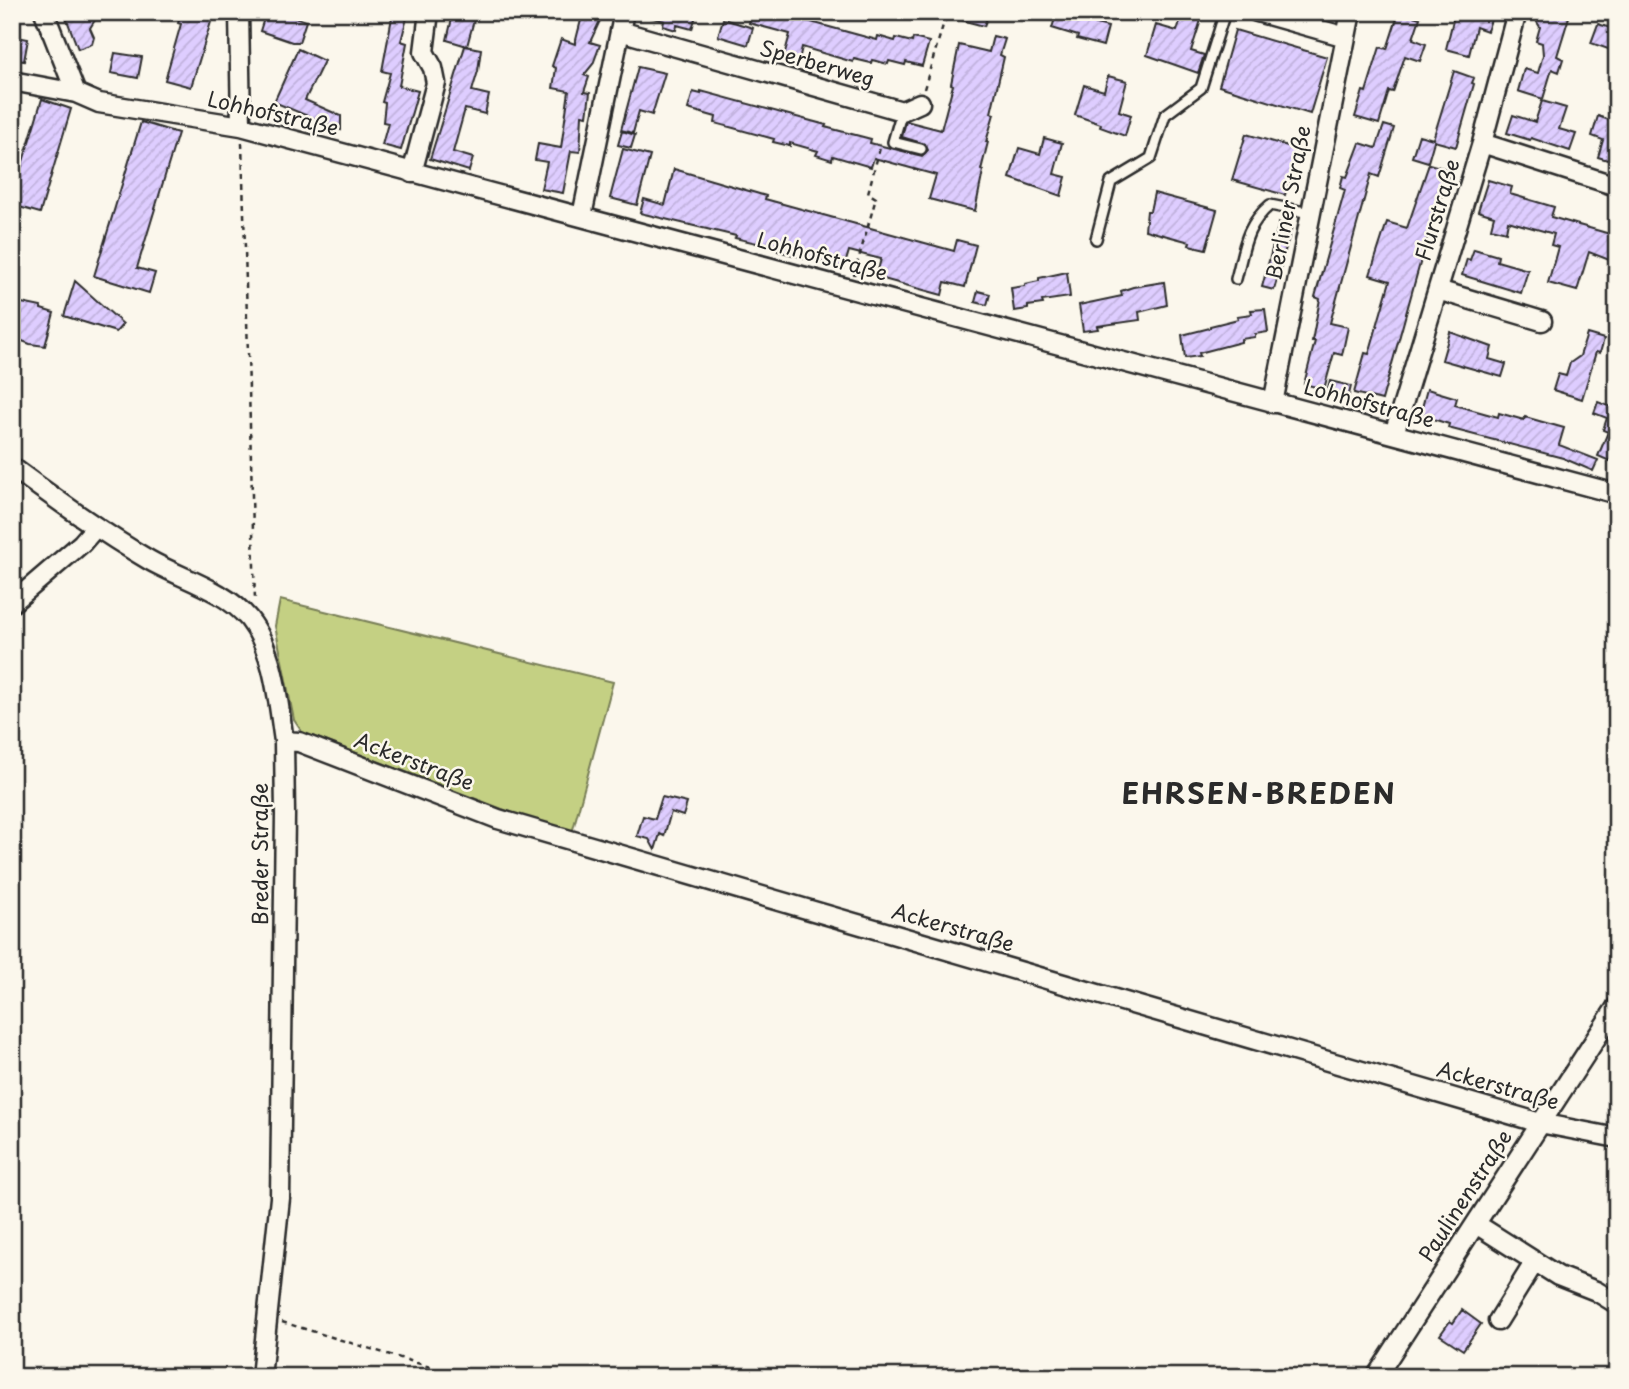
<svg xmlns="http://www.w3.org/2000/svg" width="1629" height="1389" font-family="'Playpen Sans',sans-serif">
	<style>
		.green { fill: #c4d083; stroke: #787e57; stroke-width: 2 }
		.building { fill: url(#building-hatch); stroke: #2b2b2b; stroke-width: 2 }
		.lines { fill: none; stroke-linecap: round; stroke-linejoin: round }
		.lane-casing { stroke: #2b2b2b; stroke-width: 14 }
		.street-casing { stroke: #2b2b2b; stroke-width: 23 }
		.path { stroke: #2b2b2b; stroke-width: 2.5; stroke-dasharray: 5 5; stroke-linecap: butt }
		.lane { stroke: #fbf7ec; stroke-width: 9 }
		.street { stroke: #fbf7ec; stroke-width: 18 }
		.labels { text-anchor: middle; stroke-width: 5; stroke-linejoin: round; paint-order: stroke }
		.street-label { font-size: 21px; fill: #2b2b2b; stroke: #fbf7ec }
		.district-label { font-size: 28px; font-weight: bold; letter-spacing: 2px; fill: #2b2b2b; stroke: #fbf7ec }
	</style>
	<defs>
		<pattern id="building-hatch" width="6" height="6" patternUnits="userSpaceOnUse" patternTransform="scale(1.75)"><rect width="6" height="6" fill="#decdff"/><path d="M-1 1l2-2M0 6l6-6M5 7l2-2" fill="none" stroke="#bfb0db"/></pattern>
	</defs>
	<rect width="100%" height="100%" fill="#fbf7ec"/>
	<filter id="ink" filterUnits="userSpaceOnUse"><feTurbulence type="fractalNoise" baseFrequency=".0143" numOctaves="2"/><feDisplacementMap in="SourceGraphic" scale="14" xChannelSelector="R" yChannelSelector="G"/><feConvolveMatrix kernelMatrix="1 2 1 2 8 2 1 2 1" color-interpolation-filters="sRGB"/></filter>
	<g filter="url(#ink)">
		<path class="green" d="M 280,600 L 613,682 L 572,833 L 515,814 L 302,732 L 294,720 L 275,626 Z"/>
		<path class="building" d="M 64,12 L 100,12 L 90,28 L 94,37 L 92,44 L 78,49 Z
			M 181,12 L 214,12 L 191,87 L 165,80 L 181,24 L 178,23 Z
			M 266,12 L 282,12 L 306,21 L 299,42 L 292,42 L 260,31 Z
			M 393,12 L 406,12 L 408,14 L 401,41 L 407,43 L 399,86 L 418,91 L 401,150 L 382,145 L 388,123 L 383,122 L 385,103 L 382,102 L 390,73 L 382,71 Z
			M 583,12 L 604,12 L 590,42 L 600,45 L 593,64 L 584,75 L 589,77 L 584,92 L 590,93 L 587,116 L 582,115 L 580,152 L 571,151 L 563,193 L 541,189 L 547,162 L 535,160 L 538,144 L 561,148 L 569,91 L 553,88 L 556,68 L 552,66 L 561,39 L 575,44 Z
			M 646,12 L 697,12 L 692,29 L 677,25 L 676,30 L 663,26 L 664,21 L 646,16 Z
			M 752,12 L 789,12 L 801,16 L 800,19 L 877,40 L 878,36 L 895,41 L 896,38 L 912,42 L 913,38 L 929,42 L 922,66 L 906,62 L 905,65 L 889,61 L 888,64 L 872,60 L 871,63 L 854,59 L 853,62 L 802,47 L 799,60 L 784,56 L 790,34 L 749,23 Z
			M 947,12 L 979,12 L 988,15 L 984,26 L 946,16 Z
			M 1057,12 L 1099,12 L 1096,24 L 1108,27 L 1103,46 L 1077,39 L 1078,36 L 1052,28 Z
			M 1399,12 L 1420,18 L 1413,39 L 1426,44 L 1420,61 L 1405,56 L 1393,92 L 1389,91 L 1379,124 L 1355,117 L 1363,91 L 1366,92 L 1380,47 L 1387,49 Z
			M 1455,12 L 1485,12 L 1484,15 L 1492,17 L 1487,31 L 1476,27 L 1469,55 L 1446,49 Z
			M 1540,12 L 1553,12 L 1569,17 L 1557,56 L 1563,59 L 1559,72 L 1552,69 L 1543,99 L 1518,91 L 1524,69 L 1538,73 L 1543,55 L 1542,43 L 1536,41 L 1540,27 L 1537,22 Z
			M 453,14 L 474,20 L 467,46 L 447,40 Z
			M 1182,15 L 1201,20 L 1191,51 L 1204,55 L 1198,73 L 1147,55 L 1156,25 L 1177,31 Z
			M 723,19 L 753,28 L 748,45 L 718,36 Z
			M 1598,24 L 1617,30 L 1611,50 L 1591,43 Z
			M 1235,30 L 1327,57 L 1310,114 L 1219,86 Z
			M 12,36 L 28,39 L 24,61 L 12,59 Z
			M 993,36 L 1005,39 L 1000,55 L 1004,57 L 991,113 L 994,114 L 986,142 L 988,142 L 981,170 L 983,171 L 975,211 L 929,199 L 936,175 L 874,158 L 871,167 L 833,156 L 832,160 L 816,155 L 818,151 L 790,143 L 790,146 L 773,142 L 774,139 L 715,123 L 716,117 L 688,109 L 693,92 L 701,94 L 701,91 L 826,125 L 825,127 L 871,139 L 870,143 L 922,156 L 928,150 L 925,144 L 902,137 L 906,121 L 941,130 L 953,85 L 951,84 L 959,45 L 989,52 Z
			M 465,46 L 481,49 L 478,71 L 472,91 L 489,95 L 485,114 L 465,109 L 453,152 L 473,158 L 469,171 L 430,159 Z
			M 298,49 L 324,61 L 305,100 L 341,116 L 341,130 L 274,102 Z
			M 115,53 L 142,57 L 138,78 L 111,73 Z
			M 638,67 L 665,73 L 652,115 L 639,111 L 633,133 L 621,130 Z
			M 1454,71 L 1474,78 L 1472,83 L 1474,84 L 1456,147 L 1434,141 L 1428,162 L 1412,157 L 1419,135 L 1433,139 Z
			M 1108,76 L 1127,81 L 1119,111 L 1131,115 L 1125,136 L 1100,127 L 1101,124 L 1075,115 L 1084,85 L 1104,91 Z
			M 42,99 L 71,109 L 40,213 L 12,205 L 12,198 Z
			M 1542,101 L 1566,108 L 1559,129 L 1576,134 L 1570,151 L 1531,138 L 1530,140 L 1507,133 L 1513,115 L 1535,122 Z
			M 1598,116 L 1617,123 L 1617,163 L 1598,157 L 1603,140 L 1592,136 Z
			M 141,122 L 178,133 L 137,268 L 155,273 L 149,293 L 94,276 Z
			M 1384,125 L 1394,128 L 1379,177 L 1371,174 L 1330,323 L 1348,327 L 1342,355 L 1334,353 L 1324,389 L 1304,384 L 1315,341 L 1312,341 L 1320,299 L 1315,297 L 1345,190 L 1340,188 L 1343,176 L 1347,177 L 1360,143 L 1376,148 Z
			M 622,131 L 635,135 L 631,148 L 618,145 Z
			M 1246,134 L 1298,149 L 1285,195 L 1232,180 Z
			M 1044,138 L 1062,143 L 1054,174 L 1066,177 L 1061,196 L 1010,178 L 1019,148 L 1040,154 Z
			M 623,149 L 650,156 L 637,205 L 610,198 Z
			M 1429,164 L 1450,170 L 1442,196 L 1439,195 L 1382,400 L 1354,393 L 1365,353 L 1369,354 L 1390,281 L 1370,275 L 1387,222 L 1407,228 Z
			M 674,169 L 766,196 L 765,199 L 954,251 L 957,240 L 976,245 L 965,287 L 945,282 L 942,295 L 876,277 L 881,259 L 849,251 L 844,268 L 778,251 L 779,248 L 735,238 L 736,236 L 640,213 L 644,199 L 665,205 Z
			M 1488,180 L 1512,187 L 1510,194 L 1554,207 L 1551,217 L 1617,236 L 1617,263 L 1589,252 L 1577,291 L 1548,283 L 1558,247 L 1551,245 L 1554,234 L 1508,221 L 1506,232 L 1491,228 L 1494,216 L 1478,211 Z
			M 1154,193 L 1217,210 L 1206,249 L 1189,245 L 1190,242 L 1145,230 L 1147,211 L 1150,211 Z
			M 1279,223 L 1292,226 L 1274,290 L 1262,287 Z
			M 1474,249 L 1498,256 L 1497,261 L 1528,270 L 1521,293 L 1462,275 L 1467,259 L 1470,260 Z
			M 1067,272 L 1070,297 L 1042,301 L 1043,304 L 1028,306 L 1028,309 L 1014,311 L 1011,288 L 1025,286 L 1025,284 L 1039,281 L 1039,278 Z
			M 75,281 L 123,324 L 116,332 L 64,316 Z
			M 1164,282 L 1167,305 L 1139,312 L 1140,320 L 1097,326 L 1098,329 L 1083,331 L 1079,305 L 1122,296 L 1121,291 L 1133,287 Z
			M 978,291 L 990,294 L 987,305 L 975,302 Z
			M 12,301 L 41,307 L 41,309 L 54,313 L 45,346 L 30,344 L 12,337 Z
			M 1265,309 L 1268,332 L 1255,334 L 1255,337 L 1241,339 L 1241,342 L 1199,353 L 1200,356 L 1185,358 L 1182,335 L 1210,328 L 1210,326 L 1238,319 L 1237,316 L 1252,314 L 1251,310 Z
			M 1450,332 L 1492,347 L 1489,359 L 1506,364 L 1502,377 L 1442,360 Z
			M 1587,334 L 1604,339 L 1600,353 L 1596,352 L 1582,399 L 1553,390 L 1558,374 L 1566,376 L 1570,363 L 1580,356 Z
			M 1330,381 L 1351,386 L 1348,399 L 1327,393 Z
			M 1427,389 L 1457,398 L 1455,405 L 1498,417 L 1499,413 L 1524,420 L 1525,417 L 1564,428 L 1559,445 L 1598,460 L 1593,471 L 1563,458 L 1448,428 L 1449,424 L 1420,415 Z
			M 1615,396 L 1617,397 L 1617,464 L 1598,456 L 1608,432 L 1603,430 L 1607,418 L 1594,413 L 1598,402 L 1611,407 Z
			M 662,797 L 687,803 L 683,816 L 671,812 L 664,836 L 660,834 L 655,850 L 649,839 L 637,836 L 643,816 L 655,819 Z
			M 1462,1310 L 1481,1324 L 1463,1350 L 1440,1335 L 1450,1321 L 1453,1323 Z"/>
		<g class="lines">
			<defs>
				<path id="lane" d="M 902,111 L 893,142 L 921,149
					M 1096,239 L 1111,182 L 1151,158 L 1165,115 L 1201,88 L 1225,12
					M 1236,279 C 1244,249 1245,226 1270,205 L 1310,213"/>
				<path id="street" d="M 44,12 L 76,93
					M 239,12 L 241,126
					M 1257,12 L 1346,37
					M 620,31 L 902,111 L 920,103
					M 12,81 L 76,93 L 99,103 L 241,126 L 1617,494
					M 1482,143 L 1610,184
					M 412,173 L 436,83 L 433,68 L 424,52 L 429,12
					M 582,216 L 624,12
					M 1438,290 L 1542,321
					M 1273,403 L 1351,12
					M 1394,434 L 1482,143 L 1517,12
					M 12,467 C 57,500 101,532 149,560 C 182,579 224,589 249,619 C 275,652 278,702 284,741 L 285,815 L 280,1198 L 261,1377
					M 12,603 L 82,543 L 95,528
					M 284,741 L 299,742 L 498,819 L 1540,1123 L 1617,1138
					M 1476,1224 L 1558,1276 L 1596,1291 L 1617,1304
					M 1498,1321 L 1534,1263
					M 1376,1377 L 1617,1006"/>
			</defs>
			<use href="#lane" class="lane-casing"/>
			<use href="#street" class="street-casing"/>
			<path class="path" d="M 924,89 L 947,12
				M 242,143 L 255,601
				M 854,275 L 876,198 L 868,193 L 881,144
				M 282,1322 L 463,1377"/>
			<use href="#lane" class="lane"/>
			<use href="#street" class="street"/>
		</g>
	</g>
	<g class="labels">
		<g class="street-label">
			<text transform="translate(817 64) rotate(16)" y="7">Sperberweg</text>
			<text transform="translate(273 114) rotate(13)" y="7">Lohhofstraße</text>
			<text transform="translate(1289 203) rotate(-79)" y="7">Berliner Straße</text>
			<text transform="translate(1438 210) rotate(-73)" y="7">Flurstraße</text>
			<text transform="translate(822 257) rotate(15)" y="7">Lohhofstraße</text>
			<text transform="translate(1369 404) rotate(15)" y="7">Lohhofstraße</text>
			<text transform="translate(414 762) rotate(21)" y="7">Ackerstraße</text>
			<text transform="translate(261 854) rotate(-90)" y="7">Breder Straße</text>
			<text transform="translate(953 928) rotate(16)" y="7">Ackerstraße</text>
			<text transform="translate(1498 1086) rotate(16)" y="7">Ackerstraße</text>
			<text transform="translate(1466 1196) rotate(-57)" y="7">Paulinenstraße</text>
		</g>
		<g class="district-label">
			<text x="1259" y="804">EHRSEN-BREDEN</text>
		</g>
	</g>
	<rect width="1629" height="1389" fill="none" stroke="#fbf7ec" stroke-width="42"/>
	<rect x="21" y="21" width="1587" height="1347" fill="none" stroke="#2b2b2b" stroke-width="2.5" filter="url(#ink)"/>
</svg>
